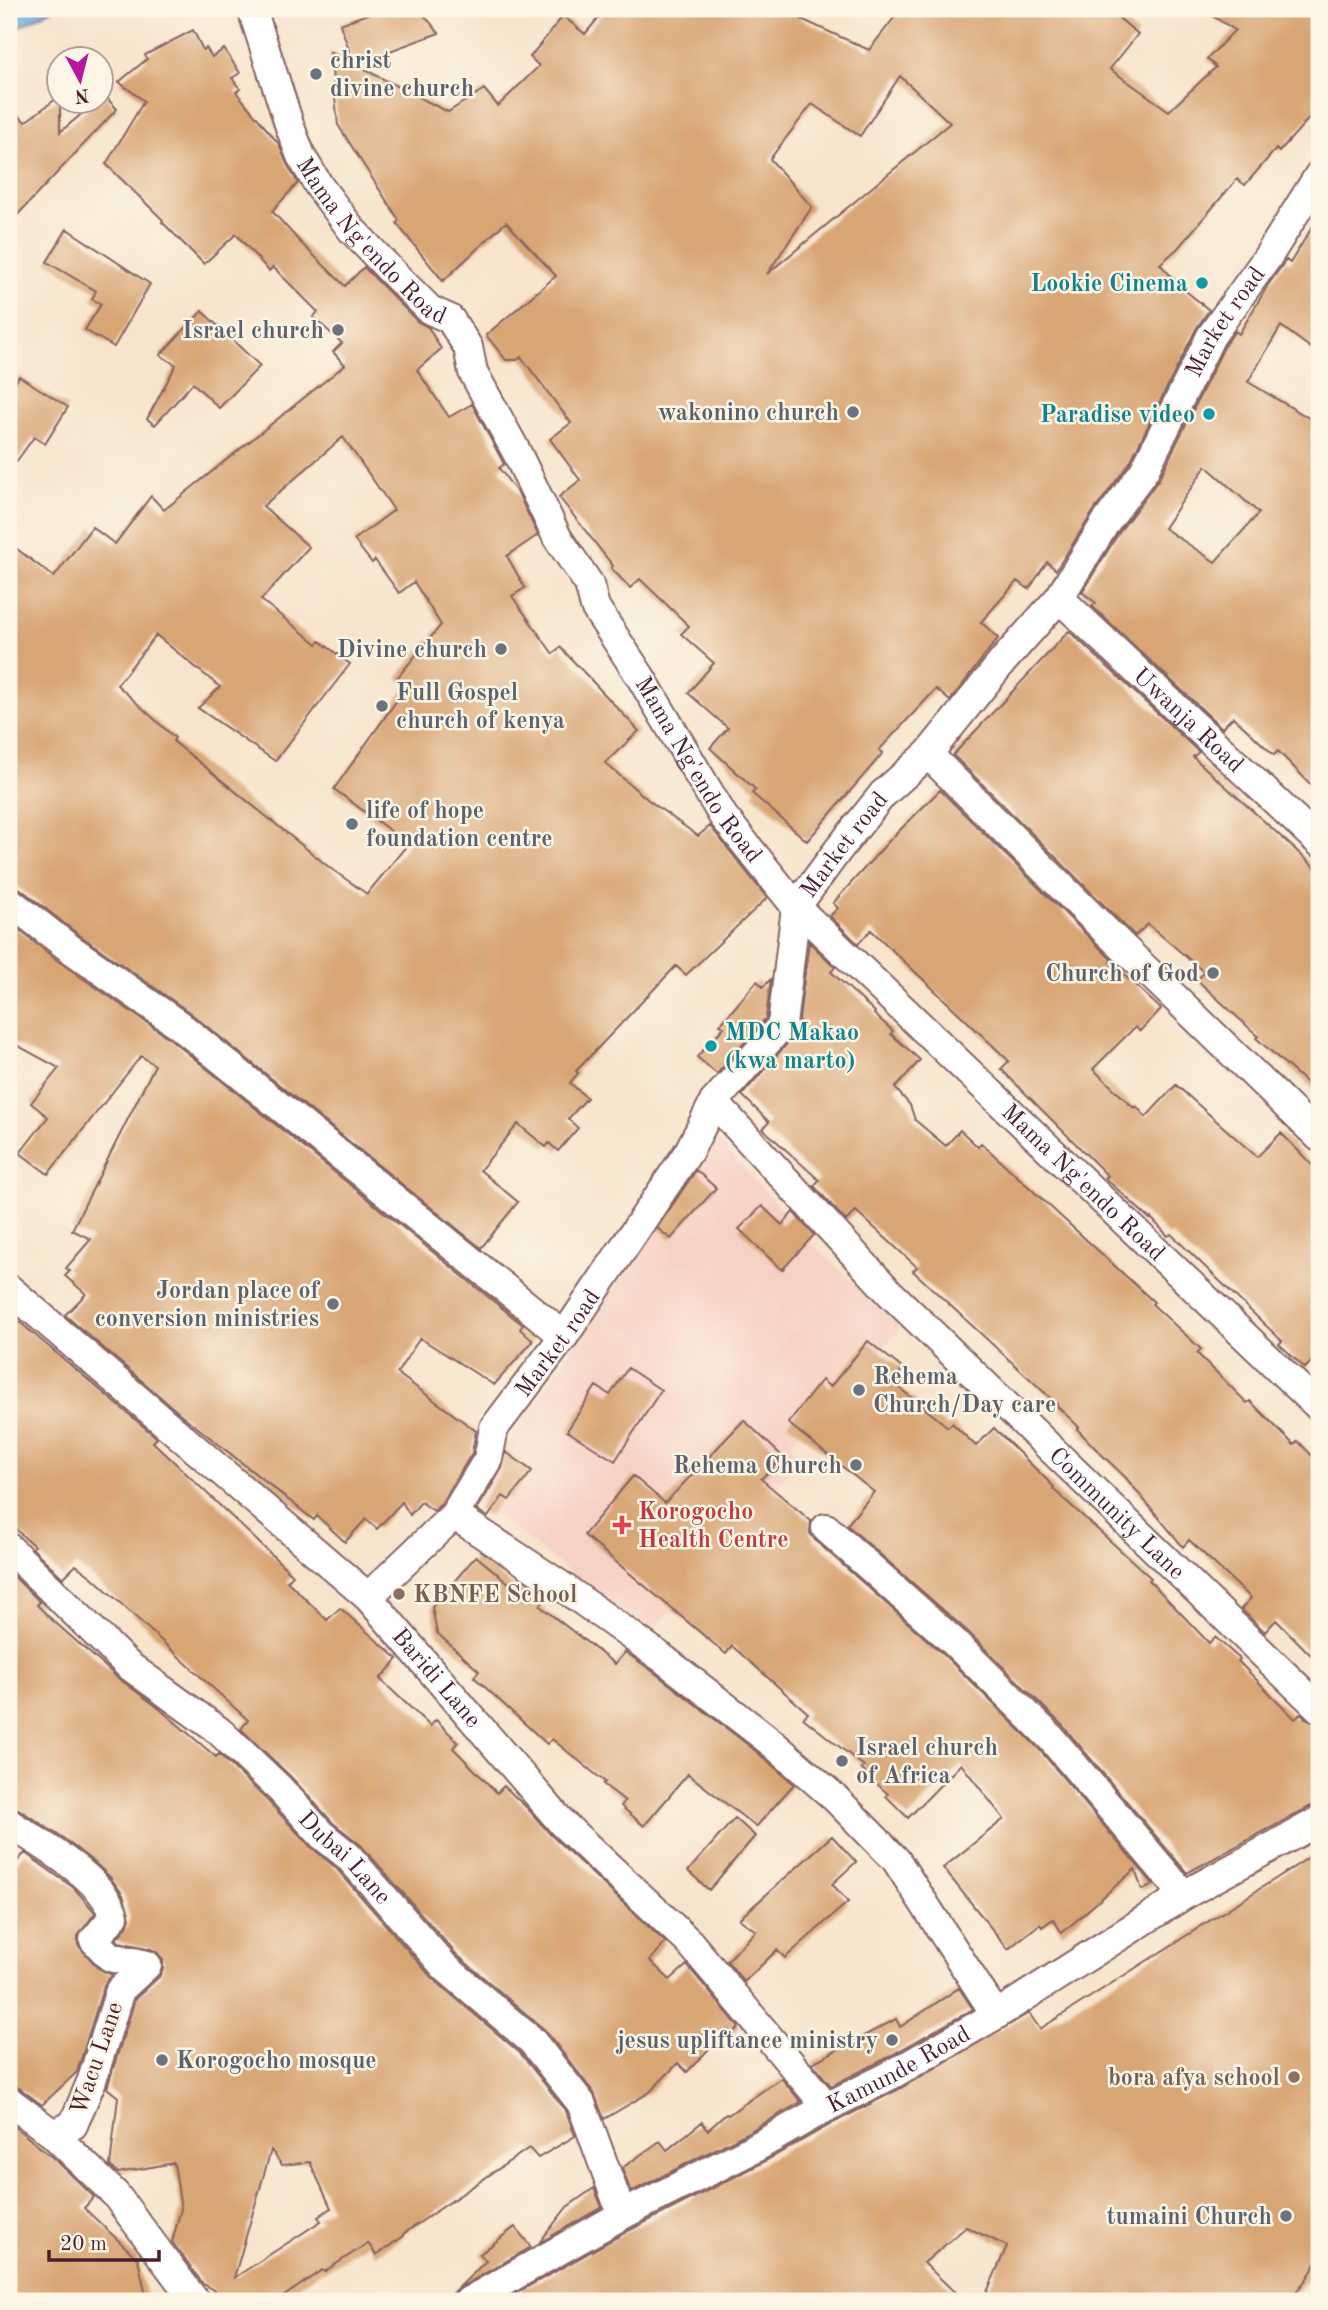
<svg xmlns="http://www.w3.org/2000/svg" width="1328" height="2310" font-family="'Old Standard TT',serif">
	<style>
		.built { fill: #f6d1c5 }
		.water { fill: #67acdd; stroke: #586684; stroke-width: 2 }
		.building { fill: #d8a574; fill-rule: evenodd }
		.lines { fill: none; stroke-linecap: round; stroke-linejoin: round }
		.minor-casing { stroke: #876463; stroke-width: 32 }
		.minor { stroke: #fff; stroke-width: 28 }
		.worship-dot { fill: #6b7280; stroke: #fcf5e5; stroke-width: 2.5 }
		.culture-dot { fill: #0f9aa8; stroke: #fcf5e5; stroke-width: 2.5 }
		.health-dot { fill: #e0444e; stroke: #fcf5e5; stroke-width: 2.5 }
		.education-dot { fill: #8d6e63; stroke: #fcf5e5; stroke-width: 2.5 }
		.labels { text-anchor: middle; stroke-width: 5; stroke-linejoin: round; paint-order: stroke }
		.worship-label { font-size: 24px; font-weight: bold; fill: #5b616d; stroke: #fcf5e5; text-anchor: end }
		.street-label { font-size: 24px; fill: #4a1f2b; stroke: #fcf5e5 }
		.culture-label { font-size: 24px; font-weight: bold; fill: #0d838f; stroke: #fcf5e5; text-anchor: end }
		.health-label { font-size: 24px; font-weight: bold; fill: #be3a42; stroke: #fcf5e5; text-anchor: start }
		.education-label { font-size: 24px; font-weight: bold; fill: #785e54; stroke: #fcf5e5; text-anchor: start }
	</style>
	<rect width="100%" height="100%" fill="#fcf5e5"/>
	<filter id="ink" filterUnits="userSpaceOnUse"><feTurbulence type="fractalNoise" baseFrequency=".0143" numOctaves="2"/><feDisplacementMap in="SourceGraphic" scale="14" xChannelSelector="R" yChannelSelector="G"/><feConvolveMatrix kernelMatrix="1 2 1 2 8 2 1 2 1" color-interpolation-filters="sRGB"/></filter>
	<filter id="wash" filterUnits="userSpaceOnUse"><feTurbulence type="fractalNoise" baseFrequency=".00686" numOctaves="4" result="noise"/><feDisplacementMap in="SourceGraphic" scale="28" xChannelSelector="R" yChannelSelector="G"/><feGaussianBlur stdDeviation="1.57" result="paint"/><feColorMatrix in="noise" values="0 0 0 0 0 0 0 0 0 0 0 0 0 0 0 0 0 1.4 0 .05"/><feComposite in="paint" operator="in"/></filter>
	<g filter="url(#wash)">
		<rect width="100%" height="100%" fill="#f7e4cc"/>
		<path class="built" d="M 717,1139 L 819,1251 L 903,1327 L 790,1443 L 800,1461 L 747,1514 L 754,1521 L 650,1634 L 470,1496 Z"/>
		<path class="water" d="M 9,9 L 53,9 L 9,32 Z"/>
		<g id="blocks">
			<path class="building" d="M 381,9 L 419,9 L 439,33 L 354,64 L 340,24 Z
				M 606,9 L 804,9 L 799,18 L 869,50 L 901,9 L 1108,9 L 1138,34 L 1110,69 L 1169,111 L 1216,67 L 1207,59 L 1235,30 L 1201,9 L 1319,9 L 1319,107 L 1279,152 L 1276,149 L 1245,185 L 1237,179 L 1178,248 L 1160,264 L 1181,287 L 1209,310 L 1196,329 L 1130,462 L 1093,512 L 1056,570 L 1047,562 L 1029,589 L 1017,581 L 981,622 L 998,638 L 950,701 L 936,689 L 879,750 L 883,753 L 807,841 L 752,793 L 756,790 L 710,748 L 728,728 L 688,693 L 714,663 L 681,634 L 689,626 L 640,579 L 630,588 L 611,568 L 613,566 L 559,497 L 580,480 L 550,439 L 571,423 L 521,357 L 517,360 L 506,360 L 486,335 L 556,276 L 506,222 L 443,281 L 401,229 L 397,223 L 399,220 L 338,125 L 330,52 L 448,112 L 484,89 L 498,106 L 539,66 L 530,57 L 563,16 L 585,34 ZM 900,76 L 950,123 L 767,274 L 812,207 L 770,159 L 812,104 L 860,136 Z
				M 193,30 L 203,50 L 206,48 L 212,57 L 224,49 L 240,73 L 232,78 L 240,89 L 236,92 L 279,144 L 287,164 L 298,183 L 272,211 L 301,243 L 345,286 L 364,267 L 418,322 L 428,327 L 441,349 L 417,370 L 449,417 L 472,404 L 504,464 L 499,468 L 519,495 L 538,535 L 507,556 L 525,588 L 512,596 L 553,654 L 560,647 L 639,731 L 605,763 L 647,799 L 698,836 L 710,826 L 767,898 L 686,975 L 676,966 L 576,1071 L 578,1073 L 570,1083 L 587,1098 L 568,1119 L 578,1128 L 558,1151 L 549,1143 L 546,1147 L 518,1124 L 480,1170 L 518,1202 L 481,1248 L 189,1012 L 78,934 L 19,888 L 9,885 L 9,543 L 54,577 L 92,527 L 115,544 L 151,496 L 164,510 L 345,365 L 333,352 L 342,343 L 313,317 L 318,312 L 273,267 L 269,271 L 236,234 L 204,264 L 162,222 L 163,220 L 106,164 L 144,101 L 119,82 L 147,59 L 145,55 ZM 343,437 L 394,510 L 354,540 L 372,563 L 375,560 L 399,593 L 414,582 L 441,625 L 397,678 L 407,686 L 334,789 L 408,844 L 367,894 L 330,868 L 173,741 L 175,738 L 117,685 L 156,635 L 220,687 L 198,708 L 275,761 L 350,664 L 320,641 L 317,644 L 261,600 L 309,547 L 263,506 Z
				M 104,95 L 117,109 L 9,224 L 9,106 L 25,122 L 60,96 L 60,132 L 96,102 L 102,102 Z
				M 1319,216 L 1319,354 L 1281,326 L 1248,382 L 1319,424 L 1319,793 L 1278,751 L 1274,755 L 1233,717 L 1222,728 L 1092,606 L 1096,603 L 1082,592 L 1120,531 L 1159,479 L 1225,345 L 1235,331 L 1239,334 L 1268,285 L 1286,260 L 1290,263 ZM 1206,466 L 1259,513 L 1215,562 L 1164,528 Z
				M 67,229 L 150,284 L 114,347 L 85,330 L 101,304 L 92,299 L 96,291 L 47,262 Z
				M 202,311 L 260,366 L 219,408 L 193,383 L 155,425 L 147,419 L 176,365 L 160,355 Z
				M 19,376 L 68,407 L 45,444 L 34,437 L 9,472 L 9,393 Z
				M 1069,631 L 1199,752 L 1193,757 L 1319,871 L 1319,1094 L 1256,1038 L 1258,1036 L 1197,980 L 1204,972 L 1148,924 L 1135,936 L 953,755 Z
				M 940,790 L 1112,960 L 1110,962 L 1161,1009 L 1140,1031 L 1135,1027 L 1093,1069 L 1134,1108 L 1136,1106 L 1146,1117 L 1176,1085 L 1257,1157 L 1281,1133 L 1319,1172 L 1319,1354 L 1305,1368 L 1279,1344 L 1282,1341 L 1171,1234 L 1168,1236 L 1151,1218 L 1150,1219 L 1105,1178 L 1108,1176 L 1001,1069 L 1009,1061 L 871,930 L 858,944 L 830,916 L 838,908 L 833,903 L 888,842 Z
				M 9,922 L 58,961 L 169,1038 L 523,1325 L 520,1329 L 533,1341 L 494,1385 L 420,1338 L 397,1373 L 476,1431 L 472,1453 L 441,1504 L 434,1511 L 421,1502 L 410,1515 L 402,1502 L 377,1529 L 366,1519 L 345,1542 L 317,1516 L 314,1520 L 179,1413 L 65,1315 L 86,1294 L 65,1276 L 70,1271 L 66,1268 L 91,1239 L 72,1230 L 155,1065 L 141,1056 L 48,1174 L 20,1153 L 48,1117 L 31,1103 L 59,1068 L 9,1041 Z
				M 809,942 L 835,967 L 831,972 L 875,1012 L 874,1014 L 893,1031 L 891,1034 L 920,1060 L 895,1088 L 910,1105 L 915,1120 L 946,1146 L 960,1130 L 978,1147 L 981,1143 L 1154,1302 L 1152,1304 L 1201,1349 L 1197,1353 L 1247,1403 L 1250,1401 L 1294,1445 L 1298,1441 L 1319,1463 L 1319,1663 L 1276,1620 L 1265,1632 L 1241,1609 L 1251,1598 L 1189,1540 L 1183,1547 L 1126,1478 L 1098,1451 L 1077,1429 L 1079,1427 L 1056,1405 L 1057,1404 L 913,1271 L 917,1267 L 856,1211 L 846,1221 L 814,1186 L 819,1180 L 763,1129 L 769,1122 L 742,1095 L 794,1036 L 798,1028 Z
				M 771,979 L 766,1018 L 717,1074 L 697,1057 L 724,1027 L 720,1025 L 757,981 L 763,987 Z
				M 696,1170 L 716,1188 L 671,1239 L 657,1228 Z
				M 762,1206 L 782,1225 L 793,1212 L 814,1235 L 782,1270 L 739,1229 Z
				M 9,1313 L 157,1438 L 153,1442 L 293,1575 L 287,1581 L 327,1620 L 340,1608 L 398,1659 L 380,1679 L 430,1726 L 436,1720 L 458,1742 L 453,1748 L 497,1793 L 504,1786 L 528,1809 L 551,1835 L 665,1942 L 650,1961 L 670,1980 L 687,1965 L 739,2027 L 732,2034 L 727,2030 L 687,2072 L 678,2063 L 650,2092 L 604,2119 L 594,2093 L 545,2030 L 457,1955 L 361,1845 L 333,1823 L 291,1777 L 241,1729 L 248,1720 L 93,1578 L 76,1565 L 63,1578 L 32,1548 L 34,1546 L 9,1523 Z
				M 868,1341 L 903,1369 L 892,1382 L 948,1427 L 952,1423 L 976,1446 L 994,1428 L 1054,1487 L 1053,1489 L 1151,1578 L 1149,1580 L 1209,1643 L 1215,1637 L 1240,1659 L 1238,1661 L 1295,1719 L 1301,1714 L 1308,1720 L 1319,1724 L 1319,1804 L 1311,1806 L 1187,1873 L 1063,1726 L 966,1630 L 847,1525 L 874,1492 L 788,1423 L 822,1380 L 830,1387 Z
				M 628,1368 L 661,1390 L 615,1461 L 567,1431 L 596,1386 L 610,1395 Z
				M 744,1420 L 783,1457 L 761,1479 L 811,1521 L 810,1533 L 815,1540 L 943,1654 L 1039,1749 L 1154,1885 L 1142,1890 L 1135,1869 L 1062,1933 L 1053,1919 L 1042,1927 L 1040,1924 L 1008,1949 L 943,1868 L 1004,1819 L 961,1764 L 908,1818 L 886,1796 L 888,1794 L 861,1769 L 864,1766 L 803,1718 L 808,1713 L 732,1646 L 726,1654 L 584,1535 L 633,1476 L 665,1503 Z
				M 506,1452 L 532,1471 L 509,1500 L 503,1496 L 488,1517 L 477,1510 L 502,1468 Z
				M 476,1556 L 516,1589 L 521,1583 L 543,1602 L 540,1606 L 615,1664 L 625,1652 L 651,1670 L 752,1748 L 794,1784 L 756,1827 L 688,1774 L 644,1826 L 621,1806 L 625,1801 L 603,1784 L 605,1782 L 552,1739 L 547,1744 L 474,1677 L 479,1671 L 437,1633 L 432,1607 Z
				M 9,1572 L 40,1602 L 37,1605 L 49,1617 L 118,1678 L 156,1706 L 216,1757 L 219,1754 L 268,1801 L 310,1846 L 336,1868 L 432,1978 L 520,2053 L 566,2111 L 575,2136 L 538,2158 L 529,2148 L 403,2234 L 404,2236 L 376,2255 L 368,2243 L 324,2272 L 322,2270 L 277,2301 L 211,2301 L 210,2294 L 215,2291 L 203,2284 L 172,2242 L 181,2209 L 174,2163 L 118,2173 L 110,2166 L 118,2097 L 107,2088 L 135,1999 L 159,1977 L 163,1969 L 163,1960 L 158,1953 L 151,1949 L 119,1942 L 116,1939 L 127,1927 L 130,1918 L 123,1895 L 110,1877 L 95,1863 L 63,1838 L 18,1809 L 9,1807 ZM 271,2150 L 282,2165 L 310,2162 L 331,2208 L 318,2217 L 321,2221 L 234,2278 Z
				M 735,1818 L 755,1836 L 709,1890 L 688,1871 Z
				M 832,1836 L 856,1862 L 832,1884 L 848,1902 L 785,1958 L 777,1950 L 744,1982 L 727,1961 L 756,1931 L 739,1919 Z
				M 1319,1851 L 1319,2259 L 1306,2280 L 1288,2301 L 983,2301 L 1007,2246 L 966,2227 L 924,2263 L 964,2301 L 502,2301 L 630,2230 L 758,2165 L 835,2122 L 899,2089 L 1029,2013 L 1040,2029 Z
				M 25,1853 L 74,1888 L 94,1911 L 95,1913 L 78,1936 L 78,1945 L 98,1968 L 112,1975 L 104,1985 L 77,2072 L 42,2105 L 19,2088 L 9,2085 L 9,1869 Z
				M 959,1988 L 973,2009 L 883,2060 L 831,2086 L 812,2063 L 896,2019 L 900,2027 Z
				M 781,2078 L 801,2102 L 743,2135 L 631,2192 L 622,2168 L 660,2141 L 667,2150 L 702,2122 L 708,2130 L 726,2114 L 728,2115 Z
				M 9,2122 L 59,2163 L 94,2197 L 84,2208 L 138,2259 L 147,2301 L 9,2301 Z
				M 594,2188 L 602,2207 L 539,2243 L 567,2207 Z
				M 515,2227 L 531,2247 L 461,2287 L 454,2293 L 452,2301 L 445,2301 L 486,2261 L 480,2254 Z"/>
		</g>
	</g>
	<g filter="url(#ink)">
		<use href="#blocks" fill-opacity="0" stroke="#876463" stroke-width="2"/>
		<g class="lines">
			<defs>
				<g id="minor">
					<path id="s1" d="M 252,9 L 290,127 L 301,156 L 319,186 L 352,230 L 394,274 L 430,310 L 450,319 L 468,347 L 473,372 L 517,453 L 557,537 L 589,584 L 595,607 L 640,676 L 723,816 L 796,907 L 1319,1407"/>
					<path id="s2" d="M 1059,598 L 1319,842"/>
					<path d="M 928,754 L 1104,929 L 1319,1137"/>
					<path d="M 9,901 L 68,947 L 179,1025 L 564,1336"/>
					<path id="s3" d="M 714,1102 L 890,1293 L 1319,1708"/>
					<path id="s4" d="M 9,1289 L 368,1597 L 562,1823 L 690,1943 L 827,2107"/>
					<path d="M 454,1515 L 560,1585 L 661,1657 L 772,1743 L 835,1798 L 896,1860 L 996,2015"/>
					<path d="M 826,1528 L 954,1642 L 1051,1738 L 1184,1895"/>
					<path id="s5" d="M 9,1548 L 128,1665 L 219,1731 L 280,1789 L 322,1835 L 348,1856 L 445,1967 L 532,2041 L 581,2103 L 622,2215"/>
					<path id="s6" d="M 368,1597 L 454,1515 L 488,1459 L 494,1428 L 564,1336 L 689,1151 L 714,1102 L 782,1025 L 796,907 L 838,850 L 883,794 L 928,754 L 1003,661 L 1059,598 L 1106,522 L 1144,471 L 1211,336 L 1267,258 L 1319,175"/>
					<path d="M 9,1823 C 40,1844 105,1879 114,1916 L 94,1940 L 110,1957 L 147,1965 L 120,1990 L 92,2080 L 73,2125 L 53,2134"/>
					<path d="M 9,2101 L 53,2134 L 115,2194 L 195,2301"/>
					<path id="s7" d="M 469,2301 L 622,2215 L 751,2150 L 827,2107 L 891,2075 L 996,2015 L 1184,1895 L 1319,1821"/>
				</g>
			</defs>
			<use href="#minor" class="minor-casing"/>
			<use href="#minor" class="minor"/>
		</g>
	</g>
	<g class="worship-dot">
		<circle cx="316" cy="74" r="7"/>
		<circle cx="338" cy="330" r="7"/>
		<circle cx="853" cy="412" r="7"/>
		<circle cx="501" cy="649" r="7"/>
		<circle cx="382" cy="706" r="7"/>
		<circle cx="352" cy="824" r="7"/>
		<circle cx="1213" cy="973" r="7"/>
		<circle cx="333" cy="1304" r="7"/>
		<circle cx="859" cy="1390" r="7"/>
		<circle cx="856" cy="1465" r="7"/>
		<circle cx="842" cy="1761" r="7"/>
		<circle cx="892" cy="2040" r="7"/>
		<circle cx="162" cy="2060" r="7"/>
		<circle cx="1286" cy="2216" r="7"/>
	</g>
	<g class="culture-dot">
		<circle cx="1202" cy="283" r="7"/>
		<circle cx="1209" cy="414" r="7"/>
		<circle cx="711" cy="1046" r="7"/>
	</g>
	<path class="health-dot" d="M618.5 1514.5h7v7h7v7h-7v7h-7v-7h-7v-7h7z"/>
	<g class="education-dot">
		<circle cx="399" cy="1594" r="7"/>
		<circle cx="1294" cy="2077" r="7"/>
	</g>
	<g class="labels">
		<g class="worship-label">
			<text x="330" y="68" text-anchor="start">christ<tspan x="330" dy="28">divine church</tspan></text>
			<text x="324" y="338">Israel church</text>
			<text x="839" y="420">wakonino church</text>
			<text x="487" y="657">Divine church</text>
			<text x="396" y="700" text-anchor="start">Full Gospel<tspan x="396" dy="28">church of kenya</tspan></text>
			<text x="366" y="818" text-anchor="start">life of hope<tspan x="366" dy="28">foundation centre</tspan></text>
			<text x="1199" y="981">Church of God</text>
			<text x="319" y="1298">Jordan place of<tspan x="319" dy="28">conversion ministries</tspan></text>
			<text x="873" y="1384" text-anchor="start">Rehema<tspan x="873" dy="28">Church/Day care</tspan></text>
			<text x="842" y="1473">Rehema Church</text>
			<text x="856" y="1755" text-anchor="start">Israel church<tspan x="856" dy="28">of Africa</tspan></text>
			<text x="878" y="2048">jesus upliftance ministry</text>
			<text x="176" y="2068" text-anchor="start">Korogocho mosque</text>
			<text x="1272" y="2224">tumaini Church</text>
		</g>
		<g class="street-label">
			<text dy="8" stroke="none"><textPath href="#s1" startOffset="266">Mama Ng'endo Road</textPath></text>
			<text dy="8" stroke="none"><textPath href="#s6" startOffset="1561">Market road</textPath></text>
			<text dy="8" stroke="none"><textPath href="#s2" startOffset="178">Uwanja Road</textPath></text>
			<text dy="8" stroke="none"><textPath href="#s1" startOffset="896">Mama Ng'endo Road</textPath></text>
			<text dy="8" stroke="none"><textPath href="#s6" startOffset="910">Market road</textPath></text>
			<text dy="8" stroke="none"><textPath href="#s1" startOffset="1463">Mama Ng'endo Road</textPath></text>
			<text dy="8" stroke="none"><textPath href="#s6" startOffset="322">Market road</textPath></text>
			<text dy="8" stroke="none"><textPath href="#s3" startOffset="576">Community Lane</textPath></text>
			<text dy="8" stroke="none"><textPath href="#s4" startOffset="579">Baridi Lane</textPath></text>
			<text dy="8" stroke="none"><textPath href="#s5" startOffset="458">Dubai Lane</textPath></text>
			<text transform="translate(96 2058) rotate(-71)" y="8">Wacu Lane</text>
			<text dy="8" stroke="none"><textPath href="#s7" startOffset="488">Kamunde Road</textPath></text>
		</g>
		<g class="culture-label">
			<text x="1188" y="291">Lookie Cinema</text>
			<text x="1195" y="422">Paradise video</text>
			<text x="725" y="1040" text-anchor="start">MDC Makao<tspan x="725" dy="28">(kwa marto)</tspan></text>
		</g>
		<g class="health-label">
			<text x="638" y="1519">Korogocho<tspan x="638" dy="28">Health Centre</tspan></text>
		</g>
		<g class="education-label">
			<text x="413" y="1602">KBNFE School</text>
			<text x="1280" y="2085" text-anchor="end">bora afya school</text>
		</g>
	</g>
	<rect width="1328" height="2310" fill="none" stroke="#fcf5e5" stroke-width="35"/>
	<g transform="translate(80 80) rotate(173)"><circle r="33" fill="#fcf5e5" stroke="#b59f9b" stroke-width="2"/>
	<path d="M0-5L12 26L0 18L-12 26Z" fill="#b5179e"/>
	<text y="-10" font-size="19" font-weight="bold" text-anchor="middle" fill="#4a1f2b">N</text>
	</g>
	<path d="M49 2250v10h110v-10" fill="none" stroke="#4a1f2b" stroke-width="3.5"/>
	<text x="60" y="2250" font-size="21" fill="#4a1f2b" stroke="#fcf5e5" stroke-width="5" paint-order="stroke">20 m</text>
</svg>
